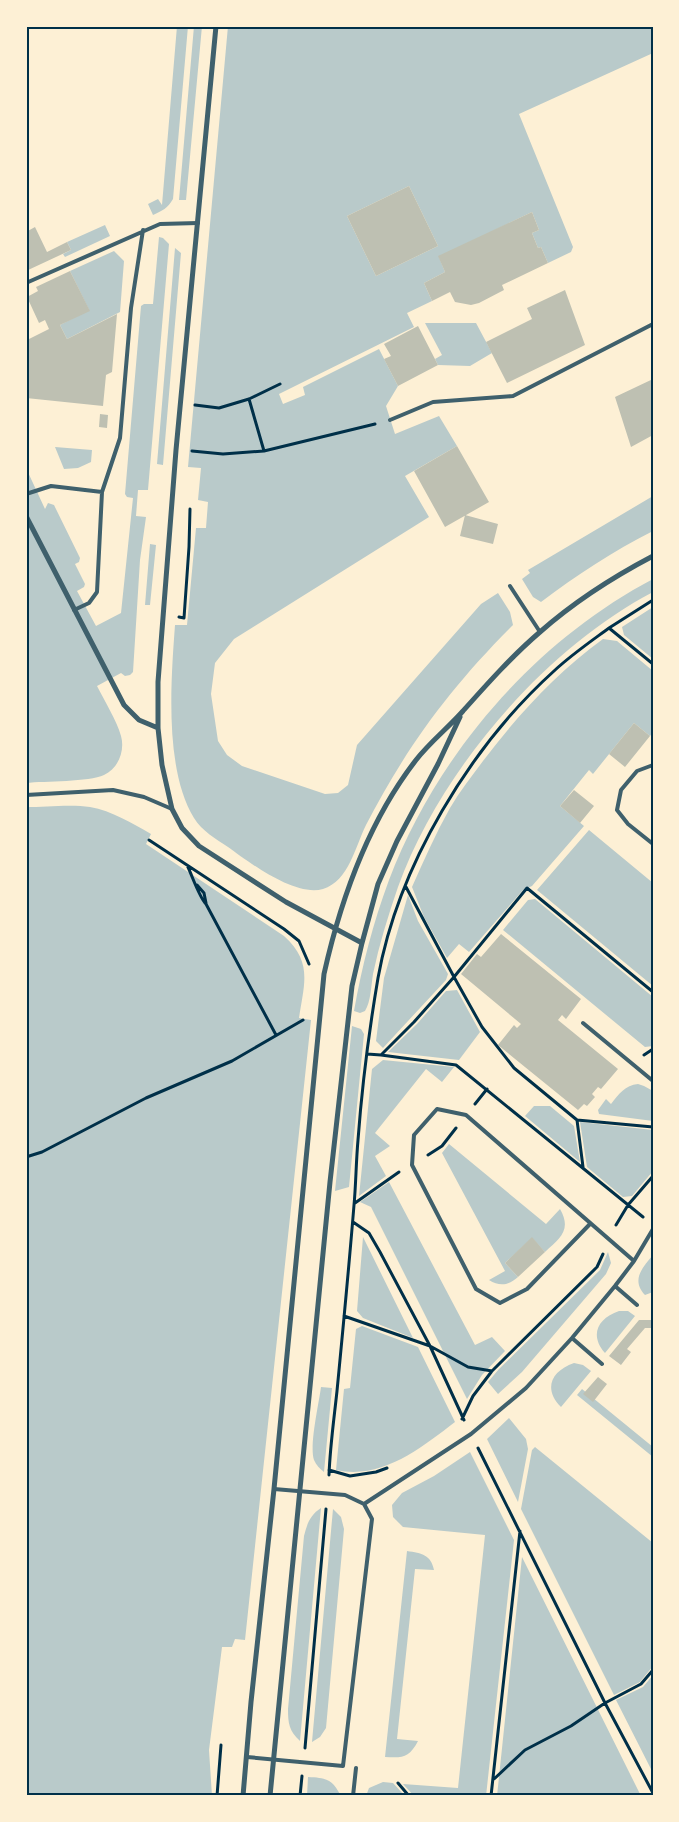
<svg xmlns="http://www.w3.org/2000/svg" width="679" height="1822" font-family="Jost,sans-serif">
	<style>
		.green { fill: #b9caca; fill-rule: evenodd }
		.building { fill: #bec0b2 }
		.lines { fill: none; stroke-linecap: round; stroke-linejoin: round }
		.path { stroke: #003049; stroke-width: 3 }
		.service { stroke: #3f606c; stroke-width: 4 }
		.minor { stroke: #3f606c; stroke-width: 5 }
		.neatline { fill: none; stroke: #003049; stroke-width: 2 }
	</style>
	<rect width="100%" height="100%" fill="#fdf0d5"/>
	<path class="green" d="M 177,26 L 188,26 L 173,199 C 168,208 162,211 153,215 L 148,204 L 158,199 L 162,205 Z
		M 194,26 L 202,26 L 186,200 L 179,200 Z
		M 228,26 L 653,26 L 653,53 L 519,114 L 573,247 L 571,252 L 548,263 L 541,247 L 538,248 L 532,233 L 539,230 L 532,212 L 439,257 L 445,272 L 424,283 L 432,301 L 407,313 L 414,327 L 279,394 L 283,404 L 305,395 L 303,387 L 379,349 L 398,386 L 386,406 L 395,434 L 439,416 L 457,446 L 405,476 L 429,517 L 234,639 L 215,663 L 211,694 L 218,741 L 227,755 L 242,766 L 325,794 L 338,793 L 348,785 L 357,745 L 481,604 L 498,593 L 510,612 L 513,625 C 450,688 407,746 366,825 C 355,847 349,881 323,889 C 295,897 250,863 228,847 C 216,839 202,831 194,818 C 164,769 171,680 175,625 L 187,625 L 196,528 L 206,528 L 208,502 L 198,500 L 201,468 L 188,467 ZM 409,186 L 438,246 L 376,276 L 347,216 Z
		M 105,225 L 110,236 L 65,257 L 63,254 L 71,250 L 67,242 Z
		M 159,237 L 163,238 L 169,244 L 148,490 L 138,490 L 136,516 L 146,517 L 140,560 L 133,672 L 130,675 L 125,676 L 121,673 L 97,686 C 104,700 117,721 121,736 C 125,750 119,768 104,775 C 89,782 45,781 26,783 L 26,468 L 45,509 L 48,503 L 54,505 L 80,558 L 79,562 L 75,564 L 85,584 L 84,587 L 77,591 L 96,626 L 121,613 L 133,498 L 127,497 L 125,494 L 141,306 L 144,304 L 153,304 Z
		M 175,248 L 181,253 L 163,465 L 157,464 Z
		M 114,251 L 124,261 L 120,312 L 67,339 L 60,325 L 89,310 L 70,271 Z
		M 425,323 L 476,323 L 492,353 L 470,366 L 438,365 L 435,359 L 442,355 Z
		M 55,447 L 92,450 L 91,462 L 78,468 L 64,469 Z
		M 653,496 L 653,531 C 613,551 577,575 541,602 L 533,597 L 522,579 L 530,573 L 528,570 Z
		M 150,544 L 156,545 L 150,605 L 145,605 Z
		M 653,579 L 653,592 C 543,650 440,771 398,887 C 388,916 379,945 373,974 C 371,986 371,1001 365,1011 L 360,1013 L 354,1011 C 362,966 373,923 389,880 C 437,754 534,642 653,579 Z
		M 653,607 L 653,659 L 624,635 L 622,627 Z
		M 603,639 L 617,641 L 653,671 L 653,732 L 650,736 L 634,723 L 593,774 L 589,770 L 560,806 L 584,826 L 532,886 L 523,890 L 469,952 L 459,944 L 447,958 L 424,917 L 412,887 C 424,860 436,833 450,808 C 460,791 472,776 483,761 C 518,715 556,673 603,639 Z
		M 26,807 C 45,807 72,804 90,807 C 112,811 132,823 151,834 L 146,844 L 284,936 C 313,962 304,984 299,1018 L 311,1020 L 245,1640 L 235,1639 L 232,1647 L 222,1647 L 209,1750 L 212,1796 L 26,1796 Z
		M 589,830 L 653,883 L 653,986 L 537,890 Z
		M 408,895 L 418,921 L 448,974 L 446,980 L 383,1048 L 376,1041 L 384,978 Z
		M 535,899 L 653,997 L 653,1046 L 645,1047 L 503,930 L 528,900 Z
		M 457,990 L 480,1032 L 459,1060 L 388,1052 L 417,1024 L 446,991 Z
		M 352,1026 L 361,1029 L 364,1034 L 349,1187 L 335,1191 Z
		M 383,1060 L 454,1067 L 442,1082 L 426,1069 L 375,1133 L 390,1146 L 375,1156 L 386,1176 L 359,1196 L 372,1069 Z
		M 638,1084 L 644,1086 L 653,1091 L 653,1121 L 599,1114 L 598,1110 L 606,1099 L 611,1104 C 619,1094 625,1085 638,1084 Z
		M 534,1106 L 550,1106 L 574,1126 L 580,1162 L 525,1116 Z
		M 580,1122 L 653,1130 L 653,1171 L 632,1196 L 623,1197 L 587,1167 Z
		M 449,1144 L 546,1224 L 560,1209 C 572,1230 560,1238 545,1252 L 532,1238 L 505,1263 L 518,1277 C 509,1285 500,1287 489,1280 L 505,1271 L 442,1153 Z
		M 389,1182 L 475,1345 L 492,1337 L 505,1351 L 482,1375 L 467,1399 L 371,1207 L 360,1202 Z
		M 363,1237 L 413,1338 L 363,1318 L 357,1311 Z
		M 608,1252 L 611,1263 L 606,1274 L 522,1372 L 498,1394 L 488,1382 L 499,1369 L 600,1270 Z
		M 653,1255 L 653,1292 L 645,1295 C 631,1280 642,1268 653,1255 Z
		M 619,1311 L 628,1311 L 635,1316 L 605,1353 C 589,1335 598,1318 619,1311 Z
		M 362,1326 L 418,1347 L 455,1422 C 421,1448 382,1480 336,1470 L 344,1389 L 350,1388 L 356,1329 Z
		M 574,1363 L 583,1365 L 591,1371 L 561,1407 C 543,1389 551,1371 574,1363 Z
		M 321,1387 L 332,1388 L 324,1472 C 320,1469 316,1465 314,1460 C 309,1446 319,1403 321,1387 Z
		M 582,1389 L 653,1447 L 653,1457 L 577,1395 Z
		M 509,1418 L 526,1439 L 528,1449 L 518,1502 L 487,1439 Z
		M 535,1447 L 653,1543 L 653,1666 L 640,1682 L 614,1695 L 521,1509 L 532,1450 Z
		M 470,1452 L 514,1540 L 486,1796 L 414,1796 L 403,1784 L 458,1788 L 485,1535 L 403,1527 L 393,1517 L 392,1505 L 402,1493 L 434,1476 Z
		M 321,1508 L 300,1741 C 289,1731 288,1723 288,1709 L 304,1536 C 307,1524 310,1515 321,1508 Z
		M 333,1509 L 341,1517 L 344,1529 L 326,1728 L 320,1737 L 312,1742 Z
		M 407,1551 C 422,1553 431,1555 434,1570 L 415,1569 L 397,1739 L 418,1741 C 409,1758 403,1758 385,1757 Z
		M 522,1557 L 641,1796 L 497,1796 Z
		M 653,1675 L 653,1773 L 616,1700 L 643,1687 Z
		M 308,1777 C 327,1778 332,1779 341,1796 L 307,1796 Z
		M 383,1782 L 393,1783 L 405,1796 L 366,1796 L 369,1788 Z"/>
	<path class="building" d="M 409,186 L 438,246 L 376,276 L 347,216 Z
		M 532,212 L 539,230 L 532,233 L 538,248 L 541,247 L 548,263 L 502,285 L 504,290 L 479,303 L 471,305 L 455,302 L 450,292 L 432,301 L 424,283 L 445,272 L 438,256 Z
		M 35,227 L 47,252 L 67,242 L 71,250 L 26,271 L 26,232 Z
		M 70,271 L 90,311 L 60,325 L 67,339 L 117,314 L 112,372 L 106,375 L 103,406 L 26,398 L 26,334 L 29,339 L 49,329 L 45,320 L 39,323 L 27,297 L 38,291 L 36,287 Z
		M 565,290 L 585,345 L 507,383 L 486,342 L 532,319 L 527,308 Z
		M 418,326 L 438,365 L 398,386 L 384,359 L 391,356 L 384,344 Z
		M 653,379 L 653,435 L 631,447 L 615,397 Z
		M 100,414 L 108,415 L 107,428 L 99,427 Z
		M 457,446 L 489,502 L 445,527 L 414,471 Z
		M 465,515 L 498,524 L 493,544 L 460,536 Z
		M 634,723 L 650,736 L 625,767 L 609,754 Z
		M 574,790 L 594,806 L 580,823 L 560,806 Z
		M 501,934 L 581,999 L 566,1019 L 562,1015 L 558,1020 L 618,1069 L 601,1089 L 598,1087 L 592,1094 L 595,1097 L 587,1106 L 584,1104 L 578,1110 L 498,1045 L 514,1025 L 517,1028 L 521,1024 L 461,974 L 477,954 L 481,957 Z
		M 532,1237 L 545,1252 L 518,1277 L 505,1263 Z
		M 639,1320 L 653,1320 L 653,1328 L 645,1328 L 627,1349 L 631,1352 L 621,1365 L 609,1356 Z
		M 598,1377 L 607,1384 L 593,1402 L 583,1394 Z"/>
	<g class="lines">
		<path class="path" d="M 249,399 L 264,451
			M 195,405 L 219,408 L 249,399 L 280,384
			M 192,451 L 223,454 L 264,451 L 375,424
			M 179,617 L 184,618 L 189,547 L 190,509
			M 609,628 L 653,600
			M 149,840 L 284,929 L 299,941 L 309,964
			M 187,865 C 192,875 199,897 206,904 L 276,1035
			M 197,885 L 204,893 L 206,903
			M 406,887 L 454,977 L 527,888 L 653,992
			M 367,1054 L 381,1055 L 414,1022 L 454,977 L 482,1027 L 514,1068 L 577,1120
			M 381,1055 L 456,1065 L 643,1217
			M 644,1055 L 653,1049
			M 475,1104 L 487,1089
			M 428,1155 L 442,1146 L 456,1128
			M 26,1157 L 42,1152 L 146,1098 L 232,1061 L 303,1020
			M 583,1167 L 577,1120 L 653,1127
			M 355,1203 L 399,1172
			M 353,1222 L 369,1233 L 380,1252 L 430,1346 L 464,1420
			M 616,1225 L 628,1205 L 653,1176
			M 344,1316 L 430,1346 L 468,1367 L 492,1371
			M 462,1419 L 473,1396 L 492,1371 L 597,1267 L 603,1254
			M 478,1448 L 605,1703 L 653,1793
			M 329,1470 L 350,1476 L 376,1472 L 387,1468
			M 329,1475 C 330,1447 334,1419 337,1391 C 343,1329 349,1267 354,1205 C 356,1184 356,1162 358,1140 C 362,1086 369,1031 378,978 C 398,866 470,747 554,671 C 571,655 590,642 609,628 L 653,664
			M 305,1748 L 326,1509
			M 494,1779 L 525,1750 L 571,1726 L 605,1703 L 641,1684 L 653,1670
			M 398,1783 L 409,1796
			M 217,1796 L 221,1745
			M 300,1796 L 302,1776
			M 491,1796 L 520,1531"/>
		<path class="service" d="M 26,283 L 160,224 L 198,223
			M 390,420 L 433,402 L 513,396 L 653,324
			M 102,492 L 120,438 L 131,308 L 143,230
			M 26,494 L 51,486 L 102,492 L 97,592 L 89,603 L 74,610
			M 510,586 L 540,632
			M 653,765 L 637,771 L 621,790 L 617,810 L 628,824 L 653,844
			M 26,795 L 113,790 L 144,797 L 172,809
			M 583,1023 L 653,1081
			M 590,1224 L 527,1289 L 500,1303 L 476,1289 L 412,1165 L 414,1135 L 437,1109 L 466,1115 L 634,1261
			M 615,1286 L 637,1305
			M 572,1338 L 602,1364
			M 364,1504 L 471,1434 L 526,1388 L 572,1338 L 615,1286 L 634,1261 L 653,1229
			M 247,1757 L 343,1766 L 372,1519 L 364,1504 L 345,1495 L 274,1489
			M 353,1796 L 356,1768"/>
		<path class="minor" d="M 216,26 L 176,450 L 158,682 L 158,728 L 162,765 L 172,809 L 182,828 L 199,846 L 286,902 L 362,943
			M 26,516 L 124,705 L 139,720 L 158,728
			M 243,1796 L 251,1702 L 274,1489 L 324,974 C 341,898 368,822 416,760 C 430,742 448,728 463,711 C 488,683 512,656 540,632 C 574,602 613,577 653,556
			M 270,1796 L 330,1182 L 352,986 L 362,943 L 378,884 L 397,841 L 438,764 L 460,717"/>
	</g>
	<rect width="679" height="1822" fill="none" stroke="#fdf0d5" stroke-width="55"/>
	<rect x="28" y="28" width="624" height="1766" class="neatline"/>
</svg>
